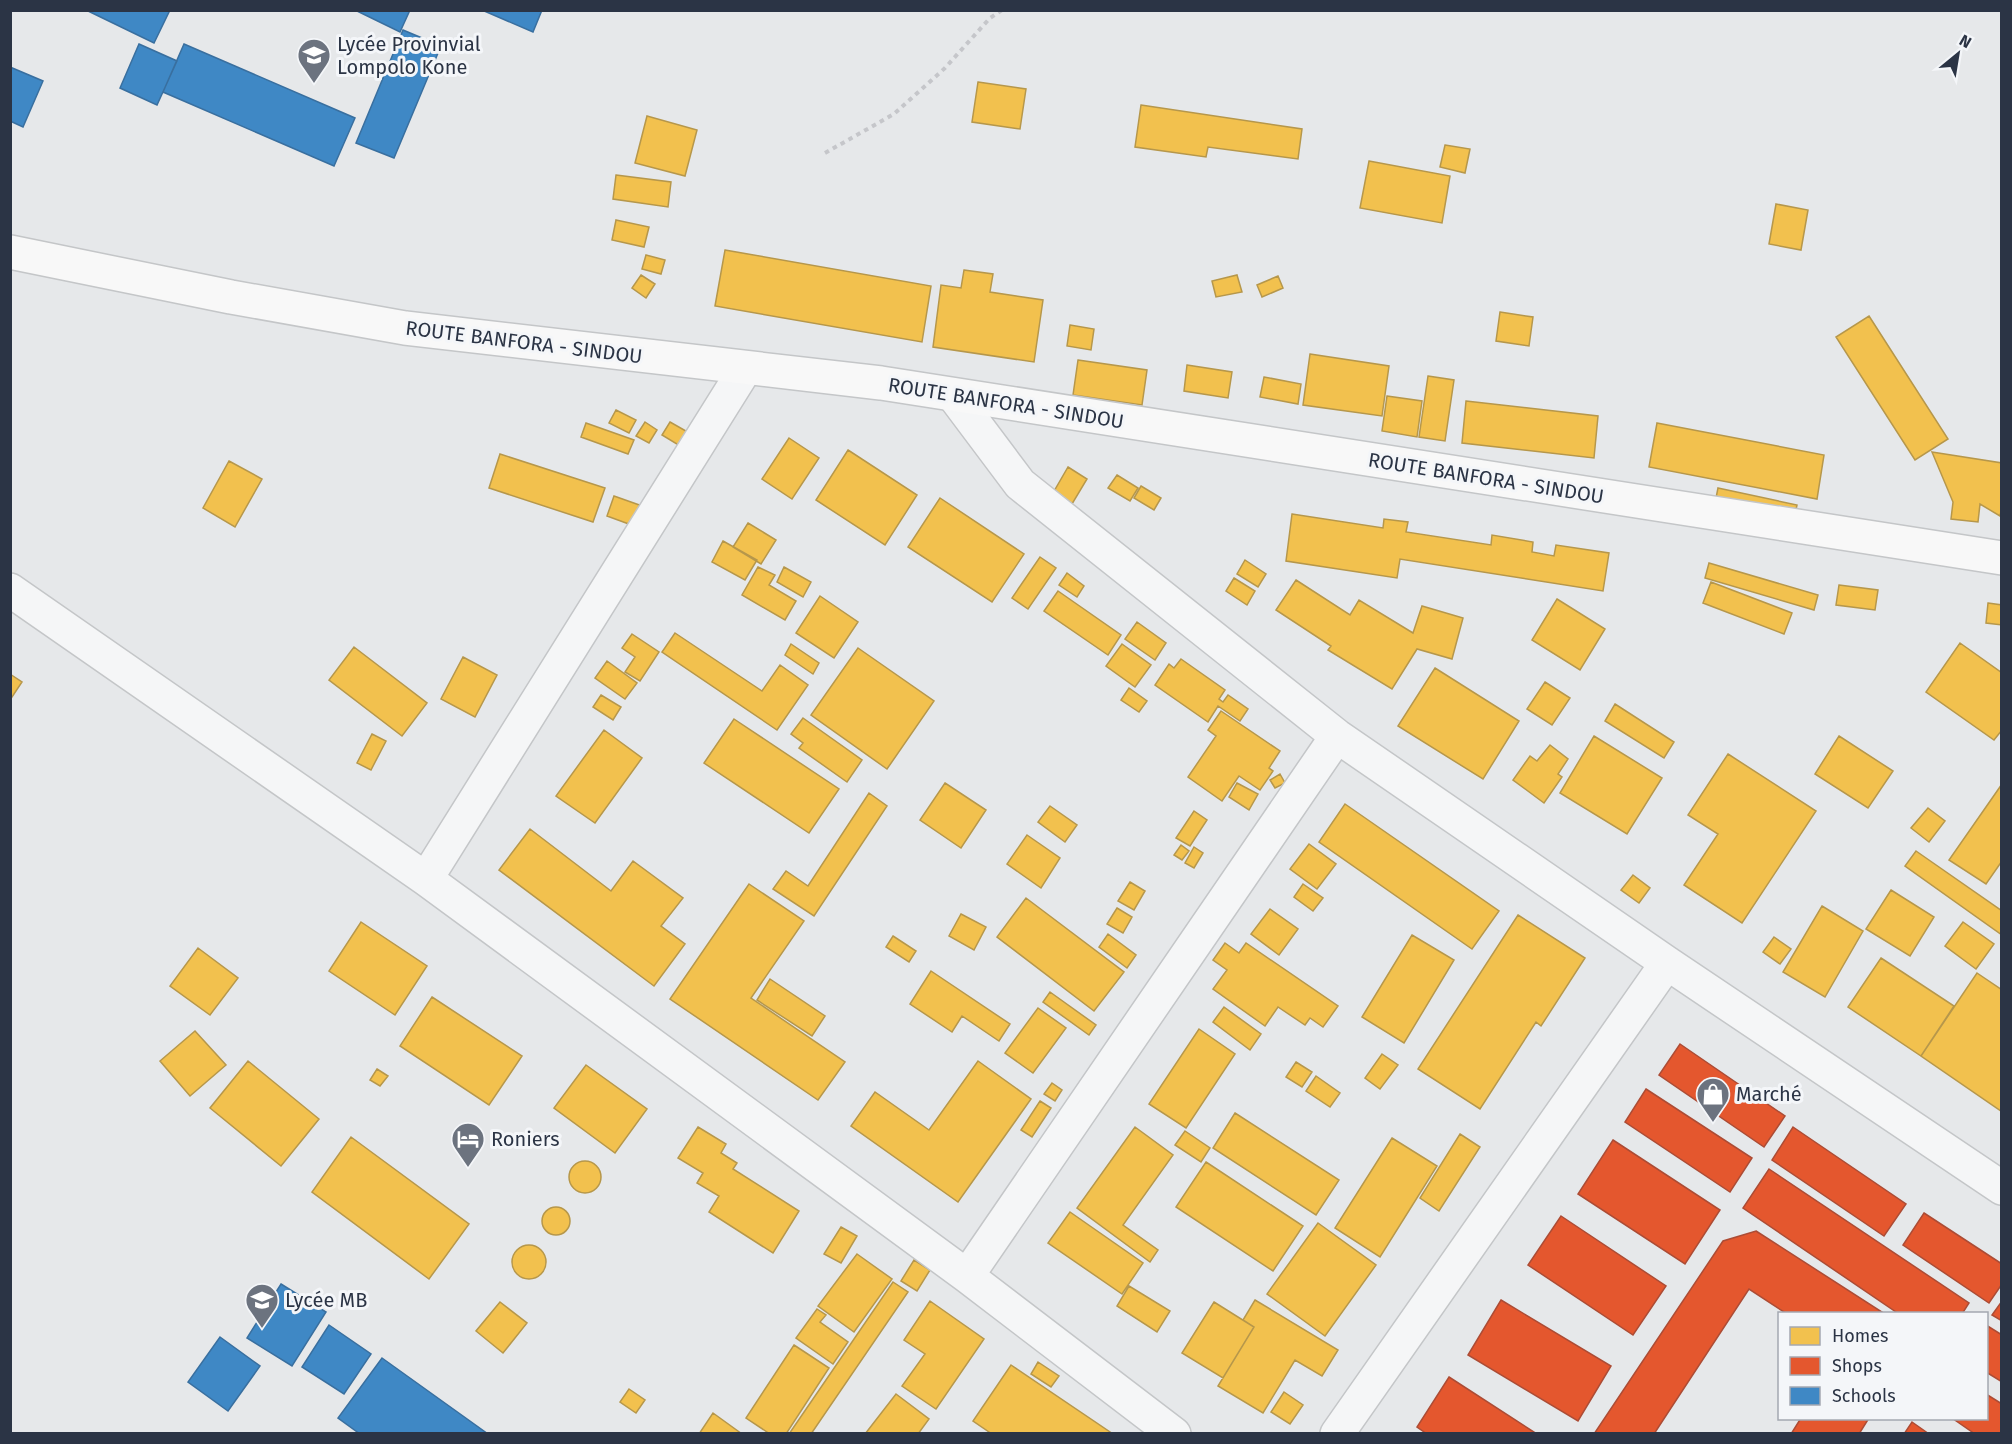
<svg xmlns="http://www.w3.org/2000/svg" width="2012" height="1444" font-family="'Fira Sans',sans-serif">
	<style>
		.homes { fill: #f2c14e; stroke: #b6974b; stroke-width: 1.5 }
		.shops { fill: #e4572e; stroke: #ac4c35; stroke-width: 1.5 }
		.schools { fill: #3f88c5; stroke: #396f9f; stroke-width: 1.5 }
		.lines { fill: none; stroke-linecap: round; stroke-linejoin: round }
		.minor-casing { stroke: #c4c6c8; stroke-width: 36 }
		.secondary-casing { stroke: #c4c6c8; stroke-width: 36 }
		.path { stroke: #c5c6ca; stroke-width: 4; stroke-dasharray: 4.5 4.5; stroke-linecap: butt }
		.minor { stroke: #f5f6f7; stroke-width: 33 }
		.secondary { stroke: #f8f8f8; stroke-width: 33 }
		.labels { text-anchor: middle; stroke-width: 6; stroke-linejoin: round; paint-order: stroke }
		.poi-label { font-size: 20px; fill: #2b3445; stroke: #f4f6f9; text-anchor: start }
		.street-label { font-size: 20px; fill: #2b3445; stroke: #f4f6f9 }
	</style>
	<rect width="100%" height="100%" fill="#e6e8ea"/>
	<path class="homes" d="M 978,82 L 1026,89 L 1020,129 L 972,122 Z
		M 1141,105 L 1302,129 L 1298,159 L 1208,147 L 1206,157 L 1135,147 Z
		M 647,116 L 697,130 L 685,176 L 635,163 Z
		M 1445,145 L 1470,149 L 1465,173 L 1440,167 Z
		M 1369,161 L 1450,176 L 1442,223 L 1360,208 Z
		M 616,175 L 671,182 L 668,207 L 613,199 Z
		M 1776,204 L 1808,210 L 1801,250 L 1769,244 Z
		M 616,220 L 649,227 L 644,247 L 612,240 Z
		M 725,250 L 931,286 L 922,342 L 715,306 Z
		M 646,255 L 665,260 L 661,274 L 642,269 Z
		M 964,270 L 993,274 L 990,292 L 1043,300 L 1034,362 L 933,347 L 941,285 L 961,288 Z
		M 641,275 L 655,284 L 646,298 L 632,288 Z
		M 1237,275 L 1242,292 L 1216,297 L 1212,281 Z
		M 1278,276 L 1283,288 L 1262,297 L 1257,285 Z
		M 1500,312 L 1533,317 L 1529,346 L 1496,341 Z
		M 1869,316 L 1948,439 L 1915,460 L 1836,337 Z
		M 1070,325 L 1094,329 L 1091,350 L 1067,346 Z
		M 1310,354 L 1389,366 L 1382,416 L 1303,405 Z
		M 1078,360 L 1147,370 L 1142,405 L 1073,395 Z
		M 1187,365 L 1232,372 L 1228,398 L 1184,391 Z
		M 1428,376 L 1454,380 L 1445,441 L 1419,437 Z
		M 1264,377 L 1301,384 L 1298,404 L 1260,397 Z
		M 1387,396 L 1422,401 L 1417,437 L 1382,431 Z
		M 1466,401 L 1598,416 L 1594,458 L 1462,443 Z
		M 616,410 L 636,420 L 629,433 L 609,423 Z
		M 645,422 L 657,430 L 649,443 L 636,436 Z
		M 670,422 L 693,435 L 685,449 L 662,435 Z
		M 586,423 L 634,440 L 628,454 L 581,437 Z
		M 1657,423 L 1824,455 L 1817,499 L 1649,467 Z
		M 789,438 L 819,458 L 792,499 L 762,479 Z
		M 848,450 L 917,495 L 885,545 L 816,500 Z
		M 1932,452 L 2002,463 L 2002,507 L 2000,516 L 1980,504 L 1978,522 L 1951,519 L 1953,502 Z
		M 500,454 L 605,488 L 593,522 L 489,488 Z
		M 229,461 L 262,479 L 235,527 L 203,508 Z
		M 1068,467 L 1087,479 L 1072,504 L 1053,493 Z
		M 1117,475 L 1138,488 L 1130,501 L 1108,488 Z
		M 1141,486 L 1161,498 L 1154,510 L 1134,498 Z
		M 1718,488 L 1797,505 L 1794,519 L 1715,503 Z
		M 614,496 L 645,507 L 637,527 L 607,516 Z
		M 940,498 L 1024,554 L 992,602 L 908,547 Z
		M 1292,514 L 1383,528 L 1384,519 L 1408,522 L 1406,532 L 1491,545 L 1492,535 L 1533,542 L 1532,552 L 1554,556 L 1556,545 L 1609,553 L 1603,591 L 1400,559 L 1397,578 L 1286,561 Z
		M 748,523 L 776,540 L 761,564 L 733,547 Z
		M 723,541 L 757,560 L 745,580 L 712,562 Z
		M 1040,557 L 1056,568 L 1028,609 L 1012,598 Z
		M 1245,560 L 1266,574 L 1258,587 L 1237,574 Z
		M 1709,563 L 1818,595 L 1814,610 L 1705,578 Z
		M 758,567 L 775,575 L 769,585 L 796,601 L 785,620 L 742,595 Z
		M 784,567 L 811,582 L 803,597 L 777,582 Z
		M 1067,573 L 1084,586 L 1077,597 L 1059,585 Z
		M 1234,578 L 1255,591 L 1247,605 L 1226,591 Z
		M 1296,580 L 1350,615 L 1359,600 L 1413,633 L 1422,606 L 1463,618 L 1452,659 L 1417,649 L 1392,689 L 1328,650 L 1331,646 L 1276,610 Z
		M 1711,582 L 1792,613 L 1784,634 L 1703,603 Z
		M 1839,585 L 1878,590 L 1875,610 L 1836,605 Z
		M 1058,591 L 1121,635 L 1108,655 L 1044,611 Z
		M 820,596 L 858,622 L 834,658 L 796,633 Z
		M 1557,599 L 1605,629 L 1580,670 L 1532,640 Z
		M 1988,603 L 2002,605 L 2002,625 L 1986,623 Z
		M 1137,622 L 1166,643 L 1155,660 L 1125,639 Z
		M 675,633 L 762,691 L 780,665 L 808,685 L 777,730 L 662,652 Z
		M 632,634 L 659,652 L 640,681 L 625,672 L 635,657 L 622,648 Z
		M 1960,643 L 2002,673 L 2002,730 L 1994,740 L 1926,692 Z
		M 791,644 L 819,663 L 813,674 L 785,655 Z
		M 1122,644 L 1151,665 L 1135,687 L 1106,666 Z
		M 354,647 L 427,703 L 402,736 L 329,680 Z
		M 858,648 L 934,701 L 887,769 L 811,715 Z
		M 463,657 L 497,675 L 475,717 L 441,699 Z
		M 1181,659 L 1225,690 L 1219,699 L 1223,702 L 1228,695 L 1248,709 L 1240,721 L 1218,706 L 1208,722 L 1155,685 L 1169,664 L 1174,668 Z
		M 607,661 L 637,683 L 625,699 L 595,678 Z
		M 1435,668 L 1519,721 L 1483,779 L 1398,726 Z
		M 10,674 L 22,682 L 10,700 Z
		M 1545,682 L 1570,698 L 1552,725 L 1527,709 Z
		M 1129,688 L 1147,701 L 1139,712 L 1121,700 Z
		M 601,695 L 621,707 L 613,720 L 593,707 Z
		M 1615,704 L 1674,742 L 1664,758 L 1605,721 Z
		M 1221,711 L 1280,751 L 1269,768 L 1273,771 L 1260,790 L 1239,776 L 1222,801 L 1188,777 L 1216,736 L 1208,730 Z
		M 803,718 L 862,760 L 847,782 L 799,748 L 803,743 L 791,734 Z
		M 734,719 L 839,789 L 809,833 L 704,763 Z
		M 604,730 L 642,758 L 595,823 L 556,796 Z
		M 372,734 L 386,741 L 371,770 L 357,763 Z
		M 1594,736 L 1662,778 L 1627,834 L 1560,793 Z
		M 1839,736 L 1893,771 L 1868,808 L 1815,774 Z
		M 1550,745 L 1568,759 L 1558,774 L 1562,777 L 1544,803 L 1513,780 L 1530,756 L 1537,761 Z
		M 1728,754 L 1816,811 L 1742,923 L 1684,885 L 1718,834 L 1688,815 Z
		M 1280,774 L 1285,783 L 1275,788 L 1270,780 Z
		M 945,783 L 986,810 L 961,848 L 920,820 Z
		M 1237,783 L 1258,794 L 1249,810 L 1229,797 Z
		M 2002,784 L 2002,861 L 1986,884 L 1949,860 Z
		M 869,793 L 887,806 L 814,916 L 773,889 L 786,871 L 808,886 Z
		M 1345,804 L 1499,911 L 1472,949 L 1319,842 Z
		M 1050,806 L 1077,825 L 1065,842 L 1038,822 Z
		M 1928,808 L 1945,821 L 1929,842 L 1911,828 Z
		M 1194,811 L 1207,820 L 1190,846 L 1176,838 Z
		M 530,829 L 611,891 L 633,861 L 683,898 L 661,926 L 685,944 L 654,986 L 499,870 Z
		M 1027,835 L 1060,858 L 1041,888 L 1007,864 Z
		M 1309,844 L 1336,864 L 1317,889 L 1290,869 Z
		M 1181,845 L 1189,851 L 1182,860 L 1174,855 Z
		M 1194,847 L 1203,853 L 1194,868 L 1185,863 Z
		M 1916,851 L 2002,911 L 2002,935 L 1905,866 Z
		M 1633,875 L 1650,888 L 1639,903 L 1621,890 Z
		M 1130,882 L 1145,891 L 1134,910 L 1118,901 Z
		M 749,884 L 804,921 L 751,998 L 845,1062 L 818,1100 L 670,999 Z
		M 1303,884 L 1323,898 L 1313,911 L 1294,897 Z
		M 1891,890 L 1934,917 L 1910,956 L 1866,929 Z
		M 1026,898 L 1124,972 L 1094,1011 L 997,937 Z
		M 1822,906 L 1863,931 L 1825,997 L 1783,972 Z
		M 1117,908 L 1132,917 L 1123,933 L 1107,924 Z
		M 1270,909 L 1298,929 L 1279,955 L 1251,934 Z
		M 961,914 L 986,927 L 974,950 L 949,936 Z
		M 1518,915 L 1585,958 L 1541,1026 L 1536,1022 L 1480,1109 L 1418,1069 Z
		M 361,922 L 427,966 L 395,1015 L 329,971 Z
		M 1963,922 L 1994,944 L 1976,969 L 1945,946 Z
		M 1108,934 L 1136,955 L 1127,968 L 1099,947 Z
		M 1412,935 L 1454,960 L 1404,1043 L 1362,1017 Z
		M 893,936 L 916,951 L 909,962 L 886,947 Z
		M 1774,937 L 1791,949 L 1780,964 L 1763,952 Z
		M 1225,943 L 1239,953 L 1246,943 L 1338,1006 L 1323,1027 L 1310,1018 L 1305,1025 L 1278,1007 L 1265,1026 L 1213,989 L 1227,970 L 1213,960 Z
		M 198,948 L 238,978 L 210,1015 L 170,986 Z
		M 1881,958 L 1954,1006 L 1921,1056 L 1848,1007 Z
		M 931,971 L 1010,1024 L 999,1041 L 962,1016 L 952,1032 L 910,1004 Z
		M 1977,973 L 2002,990 L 2001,1111 L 1921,1056 Z
		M 770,979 L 825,1016 L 812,1036 L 757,1000 Z
		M 1050,992 L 1096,1025 L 1089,1035 L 1043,1002 Z
		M 432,997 L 522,1056 L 489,1105 L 400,1046 Z
		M 1224,1007 L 1261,1034 L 1250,1050 L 1213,1022 Z
		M 1038,1008 L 1066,1028 L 1033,1073 L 1005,1053 Z
		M 1199,1029 L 1235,1054 L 1186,1128 L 1149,1104 Z
		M 195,1031 L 226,1065 L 190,1096 L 160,1061 Z
		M 1382,1054 L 1398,1065 L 1380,1089 L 1365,1078 Z
		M 248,1061 L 319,1119 L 281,1166 L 210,1108 Z
		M 978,1061 L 1031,1099 L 958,1202 L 851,1126 L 875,1092 L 929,1130 Z
		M 1296,1062 L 1312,1072 L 1302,1087 L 1286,1077 Z
		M 586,1065 L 647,1109 L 615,1153 L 554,1108 Z
		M 377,1069 L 388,1076 L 380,1086 L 370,1080 Z
		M 1316,1076 L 1340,1093 L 1330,1107 L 1306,1091 Z
		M 1052,1083 L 1062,1090 L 1055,1101 L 1044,1094 Z
		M 1040,1101 L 1051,1108 L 1032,1137 L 1021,1130 Z
		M 1235,1113 L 1339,1180 L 1316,1215 L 1213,1148 Z
		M 698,1127 L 726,1144 L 721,1153 L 737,1163 L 733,1169 L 799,1211 L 773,1253 L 709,1212 L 719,1196 L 697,1183 L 703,1173 L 678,1158 Z
		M 1135,1127 L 1173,1155 L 1123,1225 L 1158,1250 L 1150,1262 L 1077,1208 Z
		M 1185,1131 L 1210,1148 L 1201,1162 L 1175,1145 Z
		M 1460,1134 L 1480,1147 L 1439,1211 L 1420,1198 Z
		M 351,1137 L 469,1224 L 429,1279 L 312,1192 Z
		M 1392,1138 L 1437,1166 L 1380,1257 L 1335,1228 Z
		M569 1177a16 16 0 1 1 32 0a16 16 0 1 1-32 0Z
		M 1206,1162 L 1303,1226 L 1273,1271 L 1176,1207 Z
		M542 1221a14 14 0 1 1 28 0a14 14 0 1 1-28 0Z
		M 1070,1212 L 1143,1263 L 1122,1294 L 1048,1243 Z
		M 1318,1223 L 1376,1265 L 1325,1336 L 1267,1294 Z
		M 841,1227 L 857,1236 L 841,1263 L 824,1254 Z
		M512 1262a17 17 0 1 1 34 0a17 17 0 1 1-34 0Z
		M 857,1254 L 892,1279 L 854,1332 L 818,1306 Z
		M 914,1260 L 930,1270 L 917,1291 L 901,1281 Z
		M 893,1282 L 908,1292 L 811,1434 L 789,1434 Z
		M 1129,1286 L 1170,1311 L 1157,1332 L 1117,1306 Z
		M 1255,1300 L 1338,1350 L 1322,1376 L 1295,1360 L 1263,1413 L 1218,1386 L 1254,1327 L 1243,1320 Z
		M 930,1301 L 984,1339 L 936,1409 L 902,1386 L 925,1354 L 904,1340 Z
		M 500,1302 L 527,1323 L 503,1353 L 476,1331 Z
		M 1214,1302 L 1254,1327 L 1223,1378 L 1182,1353 Z
		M 817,1309 L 826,1315 L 820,1322 L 848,1342 L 833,1364 L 796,1338 Z
		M 794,1345 L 829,1368 L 786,1434 L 770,1434 L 746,1418 Z
		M 1038,1362 L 1059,1376 L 1051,1387 L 1031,1374 Z
		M 1011,1365 L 1113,1434 L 992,1434 L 973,1421 Z
		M 629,1389 L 645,1400 L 636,1413 L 620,1402 Z
		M 1284,1392 L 1303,1405 L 1290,1424 L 1271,1412 Z
		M 896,1394 L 929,1419 L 918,1434 L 865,1434 Z
		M 713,1413 L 742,1434 L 699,1434 Z"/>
	<path class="shops" d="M 1680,1044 L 1785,1116 L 1764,1147 L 1659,1075 Z
		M 1646,1089 L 1752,1158 L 1730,1192 L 1625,1122 Z
		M 1793,1127 L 1906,1204 L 1884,1236 L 1772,1160 Z
		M 1613,1140 L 1720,1210 L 1685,1264 L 1578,1194 Z
		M 1769,1169 L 1969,1303 L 1962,1314 L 1899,1314 L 1743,1208 Z
		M 1924,1213 L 2002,1264 L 2002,1284 L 1989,1303 L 1903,1245 Z
		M 1561,1216 L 1666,1286 L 1633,1335 L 1528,1265 Z
		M 1756,1231 L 1885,1314 L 1787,1314 L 1749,1289 L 1654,1434 L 1594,1434 L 1723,1241 Z
		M 1501,1300 L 1611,1366 L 1578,1421 L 1468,1355 Z
		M 2002,1301 L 2002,1321 L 1992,1315 Z
		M 1986,1325 L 2002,1335 L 2002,1382 L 1986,1372 Z
		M 1449,1377 L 1537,1434 L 1427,1434 L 1417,1427 Z
		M 1986,1394 L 2002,1404 L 2002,1434 L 1975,1434 L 1952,1418 L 1986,1418 Z
		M 1801,1418 L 1869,1418 L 1859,1434 L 1791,1434 Z
		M 1912,1422 L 1929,1434 L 1904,1434 Z"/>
	<path class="schools" d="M 86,10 L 170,10 L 154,43 Z
		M 355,10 L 410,10 L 400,32 Z
		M 482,10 L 542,10 L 533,32 Z
		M 403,30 L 441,46 L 394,158 L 356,143 Z
		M 139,44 L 177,61 L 157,105 L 120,88 Z
		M 184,44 L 355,118 L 334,166 L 163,92 Z
		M 10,67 L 43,81 L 23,127 L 10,121 Z
		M 281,1284 L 326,1312 L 292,1366 L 247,1338 Z
		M 329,1325 L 371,1354 L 344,1394 L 302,1367 Z
		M 220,1337 L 260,1366 L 228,1411 L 188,1382 Z
		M 382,1358 L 488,1434 L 360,1434 L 338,1418 Z"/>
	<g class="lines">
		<defs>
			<path id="minor" d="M 954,396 L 1020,484 L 1337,736 L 1667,963 L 2002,1188
				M 10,590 L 426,879 L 967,1276 L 1174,1434
				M 426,879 L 745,369
				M 967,1276 L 1337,736
				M 1337,1434 L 1667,963"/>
			<path id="secondary" d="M 10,252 L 231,297 L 405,328 L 881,383 L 2002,558"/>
		</defs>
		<use href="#minor" class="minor-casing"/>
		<use href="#secondary" class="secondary-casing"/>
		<path class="path" d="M 825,153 L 894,114 L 945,68 L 990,18 L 1002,10"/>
		<use href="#minor" class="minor"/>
		<use href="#secondary" class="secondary"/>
	</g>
	<defs>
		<symbol id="school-pin" viewBox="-11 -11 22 30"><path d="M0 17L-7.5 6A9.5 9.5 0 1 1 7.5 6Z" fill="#6c737f" stroke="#f4f6f9"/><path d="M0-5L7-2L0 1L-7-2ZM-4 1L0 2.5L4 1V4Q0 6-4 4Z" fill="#fff"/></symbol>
		<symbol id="shop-pin" viewBox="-11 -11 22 30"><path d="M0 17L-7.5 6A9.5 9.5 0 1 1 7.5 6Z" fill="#6c737f" stroke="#f4f6f9"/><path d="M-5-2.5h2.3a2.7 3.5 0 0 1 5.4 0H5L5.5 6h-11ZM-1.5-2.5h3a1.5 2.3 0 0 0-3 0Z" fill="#fff"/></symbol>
		<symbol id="hotel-pin" viewBox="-11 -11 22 30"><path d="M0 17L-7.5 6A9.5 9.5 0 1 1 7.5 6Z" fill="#6c737f" stroke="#f4f6f9"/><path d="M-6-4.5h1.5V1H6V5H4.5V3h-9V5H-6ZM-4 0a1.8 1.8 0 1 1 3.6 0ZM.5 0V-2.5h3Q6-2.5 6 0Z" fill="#fff"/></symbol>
	</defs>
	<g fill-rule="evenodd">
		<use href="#school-pin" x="295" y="36" width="38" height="52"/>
		<use href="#shop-pin" x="1694" y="1075" width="38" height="52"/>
		<use href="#hotel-pin" x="449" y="1120" width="38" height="52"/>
		<use href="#school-pin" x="243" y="1281" width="38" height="52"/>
	</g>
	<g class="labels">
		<g class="poi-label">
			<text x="337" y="51">Lycée Provinvial<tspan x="337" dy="23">Lompolo Kone</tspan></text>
			<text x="1736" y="1101">Marché</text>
			<text x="491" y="1146">Roniers</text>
			<text x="285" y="1307">Lycée MB</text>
		</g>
		<g class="street-label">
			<text transform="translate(524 342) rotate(7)" y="7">ROUTE BANFORA - SINDOU</text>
			<text transform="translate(1006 403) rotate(9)" y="7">ROUTE BANFORA - SINDOU</text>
			<text transform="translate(1486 478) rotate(9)" y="7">ROUTE BANFORA - SINDOU</text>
		</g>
	</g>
	<rect width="2012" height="1444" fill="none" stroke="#2b3445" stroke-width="24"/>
	<rect x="1778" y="1312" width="210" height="108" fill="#f4f6f9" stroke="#a4a8b1" stroke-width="1.5"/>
	<rect x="1790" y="1327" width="30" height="18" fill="#f2c14e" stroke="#a4a8b1" stroke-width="1.5"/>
	<text x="1832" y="1342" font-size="18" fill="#2b3445">Homes</text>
	<rect x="1790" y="1357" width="30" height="18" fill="#e4572e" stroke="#a4a8b1" stroke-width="1.5"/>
	<text x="1832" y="1372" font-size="18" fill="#2b3445">Shops</text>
	<rect x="1790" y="1387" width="30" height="18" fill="#3f88c5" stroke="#a4a8b1" stroke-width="1.5"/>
	<text x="1832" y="1402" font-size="18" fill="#2b3445">Schools</text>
	<g transform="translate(1958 54) rotate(30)" stroke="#f4f6f9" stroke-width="4.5" paint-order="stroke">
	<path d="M0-4.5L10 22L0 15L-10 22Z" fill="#2b3445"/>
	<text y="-9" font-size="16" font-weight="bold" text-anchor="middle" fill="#2b3445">N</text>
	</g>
</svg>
